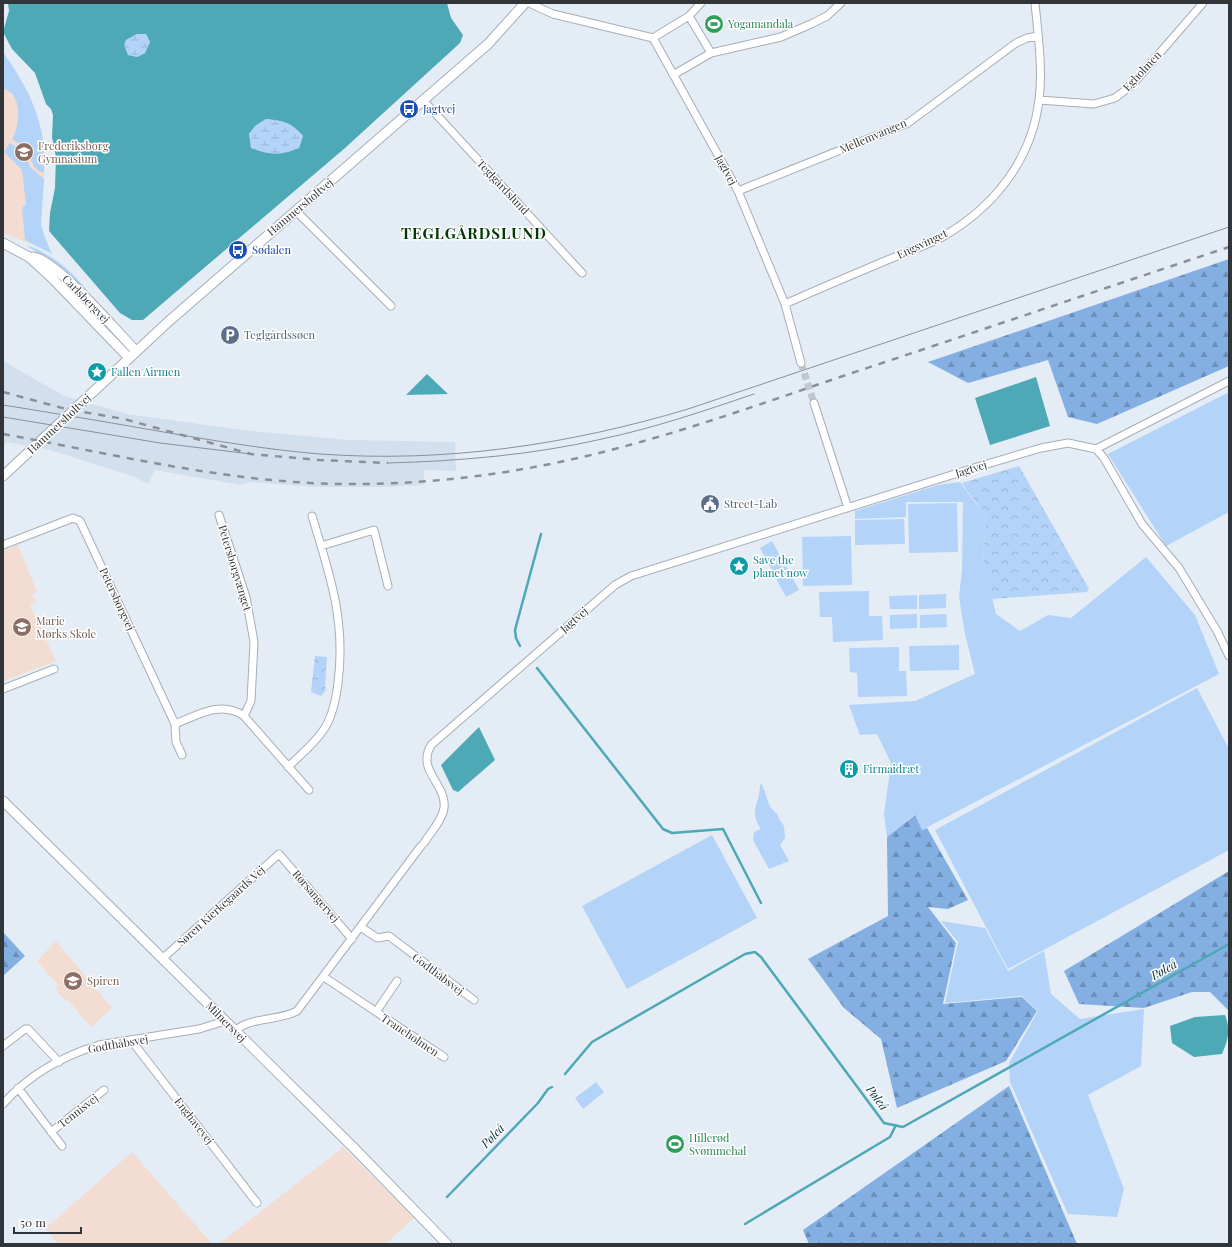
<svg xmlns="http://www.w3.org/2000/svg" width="1232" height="1247" font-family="'Playfair Display',serif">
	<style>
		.built { fill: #d2dfed }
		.education { fill: #f3dcd1 }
		.green { fill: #b4d3f8 }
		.forest { fill: url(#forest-firs) }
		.wetland { fill: url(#wetland-marsh) }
		.park { fill: url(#park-crowns) }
		.water { fill: #4da9b5; fill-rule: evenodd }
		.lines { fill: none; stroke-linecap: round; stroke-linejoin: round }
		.stream { stroke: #4da9b5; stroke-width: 2.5 }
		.minor-tunnel { stroke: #c0c7d0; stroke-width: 7; stroke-dasharray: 7 3.5; stroke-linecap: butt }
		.minor-casing { stroke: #a6aeb7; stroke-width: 9 }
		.tertiary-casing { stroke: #a6aeb7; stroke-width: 11 }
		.minor { stroke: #fff; stroke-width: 7 }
		.tertiary { stroke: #fff; stroke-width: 9 }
		.tram { stroke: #8b9097; stroke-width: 1 }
		.rail { stroke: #8b9097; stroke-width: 2.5; stroke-dasharray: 7 7; stroke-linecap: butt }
		.labels { text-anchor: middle; stroke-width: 3; stroke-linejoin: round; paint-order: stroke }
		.leisure-label { font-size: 11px; fill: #27864d; stroke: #fff; text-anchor: start }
		.street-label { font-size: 11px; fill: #313438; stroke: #fff }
		.transit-label { font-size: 11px; fill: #164399; stroke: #fff; text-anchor: start }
		.education-label { font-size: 11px; fill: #785e54; stroke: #fff; text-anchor: start }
		.service-label { font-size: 11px; fill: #4e5e75; stroke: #fff; text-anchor: start }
		.culture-label { font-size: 11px; fill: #0d838f; stroke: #fff; text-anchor: start }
		.water-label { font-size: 12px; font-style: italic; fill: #023036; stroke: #fff }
		.district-label { font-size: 15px; font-weight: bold; letter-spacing: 1px; fill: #013a02; stroke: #fff }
	</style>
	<defs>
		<pattern id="forest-firs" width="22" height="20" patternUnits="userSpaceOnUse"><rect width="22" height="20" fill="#83afe2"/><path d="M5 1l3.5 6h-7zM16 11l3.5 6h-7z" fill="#6c8fb8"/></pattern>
		<pattern id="wetland-marsh" width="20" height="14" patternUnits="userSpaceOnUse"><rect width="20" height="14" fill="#b4d3f8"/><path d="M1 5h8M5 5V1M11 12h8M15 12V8" fill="none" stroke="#9bb6d5"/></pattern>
		<pattern id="park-crowns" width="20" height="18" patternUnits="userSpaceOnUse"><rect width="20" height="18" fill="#b4d3f8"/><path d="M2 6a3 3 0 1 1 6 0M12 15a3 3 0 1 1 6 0" fill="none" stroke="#9bb6d5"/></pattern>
	</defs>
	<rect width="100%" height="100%" fill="#e4ecf6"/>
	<path class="built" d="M 3,361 L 64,396 L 127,414 L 250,431 L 348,440 L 455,442 L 456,471 L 424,470 L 424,485 L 385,487 L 317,487 L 248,482 L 241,485 L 155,470 L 148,484 L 135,477 L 50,450 L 7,442 L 6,444 L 3,444 Z"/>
	<path class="education" d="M 3,52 L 30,96 L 43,135 L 45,160 L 39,247 L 3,233 Z
		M 18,545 L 37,592 L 32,594 L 36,602 L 30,605 L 56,661 L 3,681 L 3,551 Z
		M 56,941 L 112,1008 L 91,1027 L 68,1000 L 66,1001 L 55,989 L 58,985 L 37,961 Z
		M 342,1146 L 414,1218 L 385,1244 L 219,1244 L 341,1149 Z
		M 132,1152 L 212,1244 L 59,1244 L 45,1229 Z"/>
	<path class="green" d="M 3,52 C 30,91 47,124 44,173 C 31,170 32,157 25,148 C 22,144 16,143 12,139 C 20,127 23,92 3,89 Z
		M 10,143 L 24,151 L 30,167 L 44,179 L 41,224 L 44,235 L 52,254 L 25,240 L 22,208 L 26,204 L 22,170 L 4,152 Z
		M 26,245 C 50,252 79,276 91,297 L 59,267 Z
		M 1229,392 L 1229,512 L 1166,546 L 1108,454 Z
		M 960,482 L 986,517 L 983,560 L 996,614 L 1020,631 L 1048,615 L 1071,618 L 1146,557 L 1195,615 L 1219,674 L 922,830 L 914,815 L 887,837 L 884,814 L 891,763 L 877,734 L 860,735 L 849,705 L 915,701 L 975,674 L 965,634 L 959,597 L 962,570 L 963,502 L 906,502 L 906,517 L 855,519 L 855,511 L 938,485 Z
		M 957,503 L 958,552 L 909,553 L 908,504 Z
		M 904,519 L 905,544 L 855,545 L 855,520 Z
		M 851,536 L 852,585 L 803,586 L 802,537 Z
		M 772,541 L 785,565 L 773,572 L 760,548 Z
		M 786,566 L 799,590 L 786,597 L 773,573 Z
		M 869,591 L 869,616 L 882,616 L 883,640 L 833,642 L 832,617 L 820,617 L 819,592 Z
		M 946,594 L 946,608 L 919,609 L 919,595 Z
		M 917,595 L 917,609 L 890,609 L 889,596 Z
		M 917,614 L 917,628 L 890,629 L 890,615 Z
		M 946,614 L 947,627 L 920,628 L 920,615 Z
		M 959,645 L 959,670 L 910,671 L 909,646 Z
		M 899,647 L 899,671 L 906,671 L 907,696 L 858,697 L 857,673 L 850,672 L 849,648 Z
		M 1197,688 L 1229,749 L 1229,850 L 1008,969 L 935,830 Z
		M 762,784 L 770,807 L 778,815 L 779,819 L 784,826 L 785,838 L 780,845 L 789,861 L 769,869 L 753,840 L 754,832 L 761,829 C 748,810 760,804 760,785 Z
		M 712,835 L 757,918 L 627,989 L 582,906 Z
		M 941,921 L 985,928 L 1008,971 L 1044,951 L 1051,994 L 1080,1019 L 1144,1009 L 1141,1066 L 1088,1095 L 1124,1189 L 1117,1217 L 1068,1214 L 1010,1082 L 1009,1063 L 1038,1011 L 1022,996 L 945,1003 L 958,942 Z
		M 596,1082 L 604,1092 L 583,1109 L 575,1098 Z"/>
	<path class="forest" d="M 1229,259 L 1229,366 L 1097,424 L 1068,417 L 1048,360 L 968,383 L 928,362 Z
		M 915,815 L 922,830 L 927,828 L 968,900 L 948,909 L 928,907 L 956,943 L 943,1004 L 1022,997 L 1037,1011 L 1006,1061 L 897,1108 L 881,1039 L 844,1008 L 808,959 L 888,916 L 887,837 Z
		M 1229,871 L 1229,1011 L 1210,992 L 1192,992 L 1144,1008 L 1079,1004 L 1064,971 Z
		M 3,932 L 25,956 L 3,976 Z
		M 1009,1086 L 1077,1244 L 809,1244 L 803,1230 Z"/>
	<path class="wetland" d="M 137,34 L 146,34 L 150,42 L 145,53 L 137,57 L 128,55 L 124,45 L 126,40 Z
		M 266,119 C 285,121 291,122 303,136 L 299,148 C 280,156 271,155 251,148 L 249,135 L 256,125 Z"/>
	<path class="park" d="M 1019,466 L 1089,589 L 1087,592 L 992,599 L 983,560 L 986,517 L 962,483 Z
		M 315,656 L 327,657 L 325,686 L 326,690 L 321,696 L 311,692 Z"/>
	<path class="water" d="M 8,3 L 447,3 L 451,18 L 463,35 L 460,43 L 345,148 L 143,320 L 132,320 L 120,313 L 49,231 L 50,213 L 55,188 L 56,157 L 52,137 L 53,115 L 51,109 L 46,104 L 35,73 L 12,49 L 3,32 L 9,11 ZM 137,34 L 146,34 L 150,42 L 145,53 L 137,57 L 128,55 L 124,45 L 126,40 ZM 266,119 C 284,121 291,122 303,136 L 299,148 C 280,156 270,155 251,148 L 249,134 L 256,125 Z
		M 427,374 L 448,394 L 406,395 Z
		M 1036,377 L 1050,426 L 990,445 L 975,398 Z
		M 479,727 L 495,760 L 458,792 L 453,790 L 441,765 Z
		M 1225,1015 C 1231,1030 1228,1040 1222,1054 L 1194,1057 L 1172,1043 L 1170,1026 L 1195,1017 Z"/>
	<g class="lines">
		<path class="stream" d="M 520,646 L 516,638 L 515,630 L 541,534
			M 537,668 L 663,829 L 672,833 L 723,829 L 761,903
			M 565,1074 L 592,1042 L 745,954 L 755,952 L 761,957 L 884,1123 L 903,1127 L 1229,944
			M 447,1197 L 538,1103 L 548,1089 L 552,1087
			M 745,1224 L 890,1137 L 896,1125"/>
		<path class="minor-tunnel" d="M 801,363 L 814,403"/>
		<defs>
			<path id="minor" d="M 529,3 L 553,14 L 653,38 L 738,191 L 785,304 L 801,363
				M 689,16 L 711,53
				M 653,38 L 689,16 L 701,3
				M 673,75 L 711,53 L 781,37 L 811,24 L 827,16 L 841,3
				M 1039,100 L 1094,104 L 1115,98 L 1132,85 L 1203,3
				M 424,101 L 582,273
				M 738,191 L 908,123 L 1016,43 L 1027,38 L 1038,36
				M 296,211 L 391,306
				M 785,304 C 818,289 852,275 885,261 C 904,253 926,246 944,236 C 995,206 1032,159 1039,100 C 1043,68 1038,35 1035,3
				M 814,403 L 848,508
				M 1096,449 L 1104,458 L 1142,524 L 1179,568 L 1217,631 L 1229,656
				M 219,515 L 246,597 L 254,642 L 251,701 L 244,716
				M 3,545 L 73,518 L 80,521 L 175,724 L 176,742 L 182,755
				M 321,546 L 374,530 L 388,586
				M 3,689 L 54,669
				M 175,724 C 198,715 221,700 244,716 L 309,790
				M 288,767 C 299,756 313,745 322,732 C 332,719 336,699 338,683 C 346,621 330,575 312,516
				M 424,843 C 430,833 442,821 444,808 C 447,784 416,771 431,745 L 615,585 L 631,576 L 977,467 L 1041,448 L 1068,443 L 1096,449 L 1229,381
				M 361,927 L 377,938 L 389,936 L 474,1000
				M 162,959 L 279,854 L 352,939
				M 324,977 L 444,1057
				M 376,1012 L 397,981
				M 235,1031 C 249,1017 279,1021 297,1011 L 421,846
				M 131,1040 L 257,1203
				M 3,1046 L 25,1029 L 28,1029 L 59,1062
				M 18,1088 L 62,1146
				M 3,1104 C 28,1076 62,1056 99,1045 L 199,1029 L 225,1021
				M 51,1132 L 104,1090"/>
			<path id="tertiary" d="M 3,243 L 29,257 L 53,279 L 129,358
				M 33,257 C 57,260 116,331 136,351
				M 3,476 L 168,322 L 488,44 L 525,3
				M 3,801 L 354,1148 L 447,1244"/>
		</defs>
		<use href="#minor" class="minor-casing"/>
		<use href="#tertiary" class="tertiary-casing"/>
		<use href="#minor" class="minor"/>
		<use href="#tertiary" class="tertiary"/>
		<path class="tram" d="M 3,405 C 60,414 118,424 175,434 C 223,442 271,450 320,454 C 445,463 568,445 688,409 L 1229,227
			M 3,417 L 160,443 L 251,454
			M 388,463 C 460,461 532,455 602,439 C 654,428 704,411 754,394"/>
		<path class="rail" d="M 3,392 L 66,409 L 124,419 L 251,454 L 319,460 L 388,463
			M 3,434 C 119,455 237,485 355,484 C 440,484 525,472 607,451 C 689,430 769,401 849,374 C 976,332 1102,289 1229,247"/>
	</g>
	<defs>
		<symbol id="stadium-disc" viewBox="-11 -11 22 22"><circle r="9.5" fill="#2e9e5b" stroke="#fff"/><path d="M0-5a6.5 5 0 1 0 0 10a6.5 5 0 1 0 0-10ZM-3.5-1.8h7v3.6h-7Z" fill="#fff"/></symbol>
		<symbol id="bus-disc" viewBox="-11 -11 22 22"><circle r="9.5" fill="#1a4fb4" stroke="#fff"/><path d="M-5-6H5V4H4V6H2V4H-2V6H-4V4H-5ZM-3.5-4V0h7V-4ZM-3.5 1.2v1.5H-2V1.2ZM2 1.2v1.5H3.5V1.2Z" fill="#fff"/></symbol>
		<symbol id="school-disc" viewBox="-11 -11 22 22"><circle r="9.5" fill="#8d6e63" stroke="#fff"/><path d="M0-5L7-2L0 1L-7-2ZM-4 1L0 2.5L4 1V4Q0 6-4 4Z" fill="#fff"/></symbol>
		<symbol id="parking-disc" viewBox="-11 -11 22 22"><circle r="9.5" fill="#5c6f8a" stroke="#fff"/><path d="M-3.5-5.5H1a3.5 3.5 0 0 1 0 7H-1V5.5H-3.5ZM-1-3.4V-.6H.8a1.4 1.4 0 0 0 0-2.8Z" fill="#fff"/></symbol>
		<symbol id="sight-disc" viewBox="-11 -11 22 22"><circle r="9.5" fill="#0f9aa8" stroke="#fff"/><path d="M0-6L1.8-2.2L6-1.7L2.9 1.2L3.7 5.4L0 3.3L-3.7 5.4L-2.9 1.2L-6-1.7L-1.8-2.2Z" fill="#fff"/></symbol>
		<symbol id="civic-disc" viewBox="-11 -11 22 22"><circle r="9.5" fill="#5c6f8a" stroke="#fff"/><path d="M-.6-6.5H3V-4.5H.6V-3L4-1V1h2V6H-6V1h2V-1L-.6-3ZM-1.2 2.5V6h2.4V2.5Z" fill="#fff"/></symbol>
		<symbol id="building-disc" viewBox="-11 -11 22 22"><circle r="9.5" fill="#0f9aa8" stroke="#fff"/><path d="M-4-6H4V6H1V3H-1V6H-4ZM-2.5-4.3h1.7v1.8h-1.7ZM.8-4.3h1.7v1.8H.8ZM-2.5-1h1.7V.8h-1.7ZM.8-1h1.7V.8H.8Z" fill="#fff"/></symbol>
	</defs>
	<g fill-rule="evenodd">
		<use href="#stadium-disc" x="703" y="13" width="22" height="22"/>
		<use href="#bus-disc" x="398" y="98" width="22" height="22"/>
		<use href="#school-disc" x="13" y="141" width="22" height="22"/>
		<use href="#bus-disc" x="227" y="239" width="22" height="22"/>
		<use href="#parking-disc" x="219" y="324" width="22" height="22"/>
		<use href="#sight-disc" x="86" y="361" width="22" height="22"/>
		<use href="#civic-disc" x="699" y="493" width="22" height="22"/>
		<use href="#sight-disc" x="728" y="555" width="22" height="22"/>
		<use href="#school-disc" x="11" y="616" width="22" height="22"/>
		<use href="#building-disc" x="838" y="758" width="22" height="22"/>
		<use href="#school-disc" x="62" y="970" width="22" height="22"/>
		<use href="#stadium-disc" x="664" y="1133" width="22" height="22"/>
	</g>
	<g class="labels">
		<g class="leisure-label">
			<text x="728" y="28">Yogamandala</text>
			<text x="689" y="1142">Hillerød<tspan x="689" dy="13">Svømmehal</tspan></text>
		</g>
		<g class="street-label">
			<text transform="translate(1142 71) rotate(-47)" y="4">Egholmen</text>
			<text transform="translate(873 136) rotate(-23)" y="4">Mellemvangen</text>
			<text transform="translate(726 170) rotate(61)" y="4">Jagtvej</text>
			<text transform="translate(503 187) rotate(47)" y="4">Teglgårdslund</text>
			<text transform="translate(300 207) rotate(-40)" y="4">Hammersholtvej</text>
			<text transform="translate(922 244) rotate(-25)" y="4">Engsvinget</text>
			<text transform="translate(86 299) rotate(46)" y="4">Carlsbergvej</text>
			<text transform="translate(59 424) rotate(-43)" y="4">Hammersholtvej</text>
			<text transform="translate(971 469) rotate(-17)" y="4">Jagtvej</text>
			<text transform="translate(235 568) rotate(73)" y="4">Petersborgvænget</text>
			<text transform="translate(117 599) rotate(65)" y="4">Petersborgvej</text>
			<text transform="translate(574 620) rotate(-41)" y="4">Jagtvej</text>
			<text transform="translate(316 896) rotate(49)" y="4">Rørsangervej</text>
			<text transform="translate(221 906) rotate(-42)" y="4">Søren Kierkegaards Vej</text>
			<text transform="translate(438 974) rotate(37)" y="4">Godthåbsvej</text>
			<text transform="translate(226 1022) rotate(45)" y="4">Milnersvej</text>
			<text transform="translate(410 1035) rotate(34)" y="4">Traneholmen</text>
			<text transform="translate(118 1044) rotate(-10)" y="4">Godthåbsvej</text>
			<text transform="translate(78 1111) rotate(-38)" y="4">Tennisvej</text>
			<text transform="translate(194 1121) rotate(52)" y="4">Enghavevej</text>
		</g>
		<g class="transit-label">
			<text x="423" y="113">Jagtvej</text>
			<text x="252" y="254">Sødalen</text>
		</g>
		<g class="education-label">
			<text x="38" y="150">Frederiksborg<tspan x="38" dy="13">Gymnasium</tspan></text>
			<text x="36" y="625">Marie<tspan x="36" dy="13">Mørks Skole</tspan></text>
			<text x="87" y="985">Spiren</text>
		</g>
		<g class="service-label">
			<text x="244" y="339">Teglgårdssøen</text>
			<text x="724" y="508">Street-Lab</text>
		</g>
		<g class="culture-label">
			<text x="111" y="376">Fallen Airmen</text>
			<text x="753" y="564">Save the<tspan x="753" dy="13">planet now</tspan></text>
			<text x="863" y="773">Firmaidræt</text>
		</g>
		<g class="water-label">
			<text transform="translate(1164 970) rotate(-29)" y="4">Pøleå</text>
			<text transform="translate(877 1098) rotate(53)" y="4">Pøleå</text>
			<text transform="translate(493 1136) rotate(-46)" y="4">Pøleå</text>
		</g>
		<g class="district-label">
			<text x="474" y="239">TEGLGÅRDSLUND</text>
		</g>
	</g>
	<rect width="1232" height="1247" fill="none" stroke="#313438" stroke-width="8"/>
	<path d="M14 1227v6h67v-6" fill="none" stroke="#313438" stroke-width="2"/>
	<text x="20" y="1227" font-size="12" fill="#313438" stroke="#ffffff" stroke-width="3" paint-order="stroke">50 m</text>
</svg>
